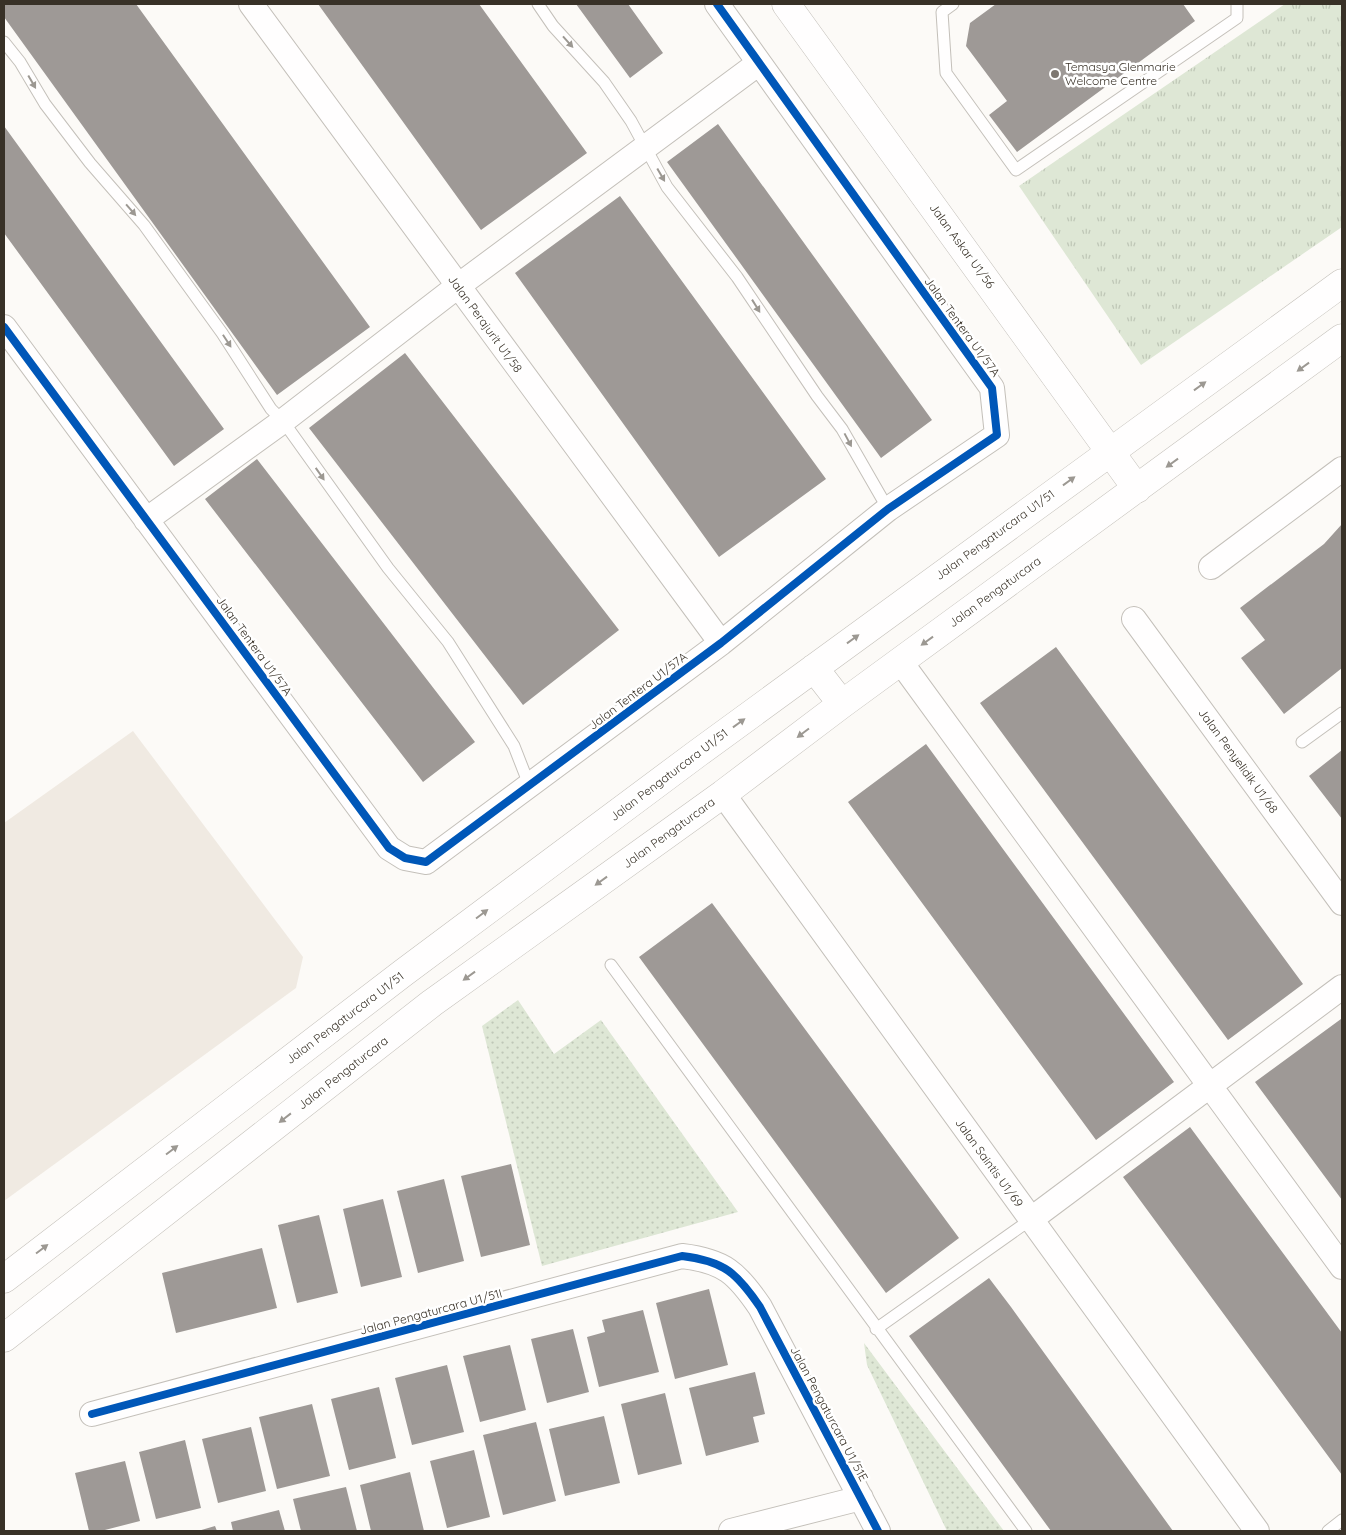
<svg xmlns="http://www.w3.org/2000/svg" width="1346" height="1535" font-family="Quicksand,sans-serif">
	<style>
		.built { fill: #f0eae2 }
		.grass { fill: url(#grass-tufts) }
		.park { fill: url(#park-dots) }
		.building { fill: #9e9996 }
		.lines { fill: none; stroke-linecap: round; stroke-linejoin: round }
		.lane-casing { stroke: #c4c0ba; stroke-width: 13 }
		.street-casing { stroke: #c4c0ba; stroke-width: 26 }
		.secondary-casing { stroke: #c4c0ba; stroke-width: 29 }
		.lane { stroke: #fffefe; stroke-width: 11 }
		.street { stroke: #fffefe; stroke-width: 24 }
		.secondary { stroke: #fffefe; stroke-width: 28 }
		.cycleway-casing { stroke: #fff; stroke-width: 11 }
		.cycleway { stroke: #0057b8; stroke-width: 8 }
		.oneway { fill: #9c9892 }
		.poi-dot { fill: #7d7770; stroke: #fff; stroke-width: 2 }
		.labels { text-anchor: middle; stroke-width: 5; stroke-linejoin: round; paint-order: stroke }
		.poi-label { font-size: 12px; fill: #383127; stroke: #fff; text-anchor: start }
		.street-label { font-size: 12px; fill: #383127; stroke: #fff }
	</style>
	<defs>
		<pattern id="grass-tufts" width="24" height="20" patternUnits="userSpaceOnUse" patternTransform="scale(1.25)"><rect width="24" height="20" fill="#dee7d5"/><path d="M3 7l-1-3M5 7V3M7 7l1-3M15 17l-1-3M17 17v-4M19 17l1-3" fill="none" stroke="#bfc7b7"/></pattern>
		<pattern id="park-dots" width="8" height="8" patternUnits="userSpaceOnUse" patternTransform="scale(1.25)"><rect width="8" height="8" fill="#dee7d5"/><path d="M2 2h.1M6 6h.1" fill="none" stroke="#bfc7b7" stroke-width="1.8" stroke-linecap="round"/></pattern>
	</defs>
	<rect width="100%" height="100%" fill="#fcfaf7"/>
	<path class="built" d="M 133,731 L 303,957 L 296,988 L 4,1201 L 4,823 Z"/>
	<path class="grass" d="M 1285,4 L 1342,4 L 1342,227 L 1141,365 L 1019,186 Z"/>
	<path class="park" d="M 518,1000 L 554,1054 L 601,1020 L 738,1212 L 542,1266 L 482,1026 Z
		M 864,1343 L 1004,1531 L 947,1531 L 867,1365 Z"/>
	<path class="building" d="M 4,4 L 136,4 L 370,327 L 277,395 L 4,17 Z
		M 318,4 L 479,4 L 587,153 L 481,230 Z
		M 576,4 L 628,4 L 663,53 L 630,78 Z
		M 996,4 L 1183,4 L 1195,21 L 1017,152 L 989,115 L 1007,101 L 966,46 L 970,23 Z
		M 718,124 L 932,420 L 881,458 L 667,162 Z
		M 4,126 L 224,429 L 174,466 L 4,233 Z
		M 620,196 L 826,479 L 719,557 L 515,273 Z
		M 405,353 L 619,630 L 523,705 L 309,428 Z
		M 257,459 L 475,742 L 423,782 L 205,499 Z
		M 1342,524 L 1342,668 L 1284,714 L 1241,658 L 1265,640 L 1240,608 L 1324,544 Z
		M 1056,647 L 1303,984 L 1228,1040 L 980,703 Z
		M 926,744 L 1174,1082 L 1096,1140 L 848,802 Z
		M 1342,750 L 1342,819 L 1309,776 Z
		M 712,903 L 959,1238 L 886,1293 L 639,957 Z
		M 1341,1019 L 1342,1020 L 1342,1200 L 1255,1082 Z
		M 1190,1127 L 1342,1333 L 1342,1475 L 1123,1177 Z
		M 511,1164 L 530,1245 L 481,1257 L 461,1176 Z
		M 444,1179 L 464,1261 L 418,1273 L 397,1191 Z
		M 383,1199 L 402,1277 L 361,1287 L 343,1209 Z
		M 319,1215 L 338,1293 L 297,1303 L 278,1225 Z
		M 262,1248 L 277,1308 L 176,1333 L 162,1273 Z
		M 989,1278 L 1011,1307 L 1173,1531 L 1051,1531 L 973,1424 L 909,1336 Z
		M 709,1289 L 728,1365 L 675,1379 L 656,1303 Z
		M 643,1310 L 659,1372 L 599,1387 L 587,1337 L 605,1332 L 602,1320 Z
		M 573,1329 L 589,1392 L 547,1403 L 531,1339 Z
		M 510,1345 L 526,1410 L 480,1422 L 463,1356 Z
		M 447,1365 L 464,1432 L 412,1445 L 395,1378 Z
		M 755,1372 L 765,1414 L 753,1417 L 759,1442 L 706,1456 L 689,1388 Z
		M 379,1387 L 396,1458 L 349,1470 L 331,1399 Z
		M 665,1393 L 682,1464 L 638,1475 L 621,1404 Z
		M 312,1404 L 330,1476 L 277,1489 L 259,1417 Z
		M 604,1416 L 620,1483 L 565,1496 L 549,1429 Z
		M 536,1422 L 556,1501 L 503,1515 L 483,1435 Z
		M 251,1427 L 266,1491 L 218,1503 L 202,1439 Z
		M 185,1440 L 201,1508 L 156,1519 L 139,1452 Z
		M 474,1450 L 490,1517 L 447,1528 L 430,1461 Z
		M 125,1461 L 140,1521 L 101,1531 L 89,1531 L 75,1473 Z
		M 410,1472 L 424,1531 L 371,1531 L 360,1485 Z
		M 346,1487 L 357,1531 L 301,1531 L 293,1499 Z
		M 279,1510 L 285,1531 L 233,1531 L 231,1522 Z
		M 215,1526 L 217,1531 L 198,1531 Z"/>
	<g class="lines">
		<defs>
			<path id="lane" d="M 538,4 L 553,26 L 604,82 L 631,121 L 667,187 L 737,277 L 817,396 L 842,429 L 888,509
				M 953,4 L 942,12 L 946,73 L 1016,170 L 1237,18 L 1237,4
				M 4,42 L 20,62 L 45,104 L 90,163 L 144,225 L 222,333 L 271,409 L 283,421 L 388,568 L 448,642 L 514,746 L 530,787
				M 1302,742 L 1342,713
				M 611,965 L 1026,1531
				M 876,1329 L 1030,1220
				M 1328,1531 L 1342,1520"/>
			<path id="street" d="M 251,4 L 721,643
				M 4,327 L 389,848 L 405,858 L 426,862 L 721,643 L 888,509 L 997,435 L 992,388 L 717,4
				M 146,520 L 283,421 L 458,286 L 759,63
				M 1211,567 L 1342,469
				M 1134,619 L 1342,903
				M 900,661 L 1342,1267
				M 723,794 L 1257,1531
				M 1030,1220 L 1342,987
				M 92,1414 L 682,1256 C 724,1261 737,1273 760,1307 L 878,1531
				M 731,1531 L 861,1498"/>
			<path id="secondary" d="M 786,4 L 1137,489
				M 814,668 L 842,704
				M 4,1279 L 403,973 L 698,753 L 1342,283
				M 4,1338 L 432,1003 L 723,794 L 842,704 L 1342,338"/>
		</defs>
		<use href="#lane" class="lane-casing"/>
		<use href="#street" class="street-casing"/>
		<use href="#secondary" class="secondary-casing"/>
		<use href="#lane" class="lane"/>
		<use href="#street" class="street"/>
		<use href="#secondary" class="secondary"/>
		<defs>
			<path id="cycleway" d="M 4,327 L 389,848 L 405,858 L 426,862 L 721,643 L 888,509 L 997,435 L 992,388 L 717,4
				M 92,1414 L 682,1256 C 724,1261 737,1273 760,1307 L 878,1531"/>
		</defs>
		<use href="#cycleway" class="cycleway-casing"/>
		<use href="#cycleway" class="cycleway"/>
	</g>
	<defs><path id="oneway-solid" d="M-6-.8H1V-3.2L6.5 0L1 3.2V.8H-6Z" transform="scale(1.25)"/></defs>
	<g class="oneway">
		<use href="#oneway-solid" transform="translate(568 42) rotate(48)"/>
		<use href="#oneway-solid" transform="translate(32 82) rotate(60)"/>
		<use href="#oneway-solid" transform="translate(661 175) rotate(60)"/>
		<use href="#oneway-solid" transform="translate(131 210) rotate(49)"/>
		<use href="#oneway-solid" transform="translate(756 306) rotate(58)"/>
		<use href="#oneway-solid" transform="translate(227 341) rotate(57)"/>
		<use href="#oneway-solid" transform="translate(1303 367) rotate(144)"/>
		<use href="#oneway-solid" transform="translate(1200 386) rotate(-36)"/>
		<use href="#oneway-solid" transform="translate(848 440) rotate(62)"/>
		<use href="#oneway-solid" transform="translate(1172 463) rotate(144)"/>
		<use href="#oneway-solid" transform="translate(320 474) rotate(55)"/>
		<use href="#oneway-solid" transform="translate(1069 481) rotate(-36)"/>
		<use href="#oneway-solid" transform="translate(853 639) rotate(-36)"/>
		<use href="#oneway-solid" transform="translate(927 641) rotate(144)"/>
		<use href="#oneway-solid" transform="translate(739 723) rotate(-36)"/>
		<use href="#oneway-solid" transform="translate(803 733) rotate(143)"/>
		<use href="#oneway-solid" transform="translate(601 881) rotate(144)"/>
		<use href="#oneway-solid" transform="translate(482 914) rotate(-37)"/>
		<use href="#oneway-solid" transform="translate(469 976) rotate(144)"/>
		<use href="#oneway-solid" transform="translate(285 1118) rotate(142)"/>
		<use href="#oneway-solid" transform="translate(172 1150) rotate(-37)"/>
		<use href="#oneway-solid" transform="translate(42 1249) rotate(-37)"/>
	</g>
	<circle class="poi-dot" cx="1055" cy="74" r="5"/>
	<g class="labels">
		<g class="poi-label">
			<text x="1065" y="71">Temasya Glenmarie<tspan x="1065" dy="14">Welcome Centre</tspan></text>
		</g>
		<g class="street-label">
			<text transform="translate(962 246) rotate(54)" y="4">Jalan Askar U1/56</text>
			<text transform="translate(485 324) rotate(54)" y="4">Jalan Perajurit U1/58</text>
			<text transform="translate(962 327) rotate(54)" y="4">Jalan Tentera U1/57A</text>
			<text transform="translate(995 535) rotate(-36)" y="4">Jalan Pengaturcara U1/51</text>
			<text transform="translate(995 592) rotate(-36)" y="4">Jalan Pengaturcara</text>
			<text transform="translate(254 646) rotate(54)" y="4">Jalan Tentera U1/57A</text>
			<text transform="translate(638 691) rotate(-37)" y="4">Jalan Tentera U1/57A</text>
			<text transform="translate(1238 761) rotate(54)" y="4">Jalan Penyelidik U1/68</text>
			<text transform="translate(669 775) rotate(-37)" y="4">Jalan Pengaturcara U1/51</text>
			<text transform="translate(669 833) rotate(-36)" y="4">Jalan Pengaturcara</text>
			<text transform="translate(345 1018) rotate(-37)" y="4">Jalan Pengaturcara U1/51</text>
			<text transform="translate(343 1073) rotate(-38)" y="4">Jalan Pengaturcara</text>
			<text transform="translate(989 1163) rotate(54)" y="4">Jalan Saintis U1/69</text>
			<text transform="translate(431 1312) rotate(-15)" y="4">Jalan Pengaturcara U1/51I</text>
			<text transform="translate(829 1414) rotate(62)" y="4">Jalan Pengaturcara U1/51E</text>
		</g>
	</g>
	<rect width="1346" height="1535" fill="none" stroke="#383127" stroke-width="10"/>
</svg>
